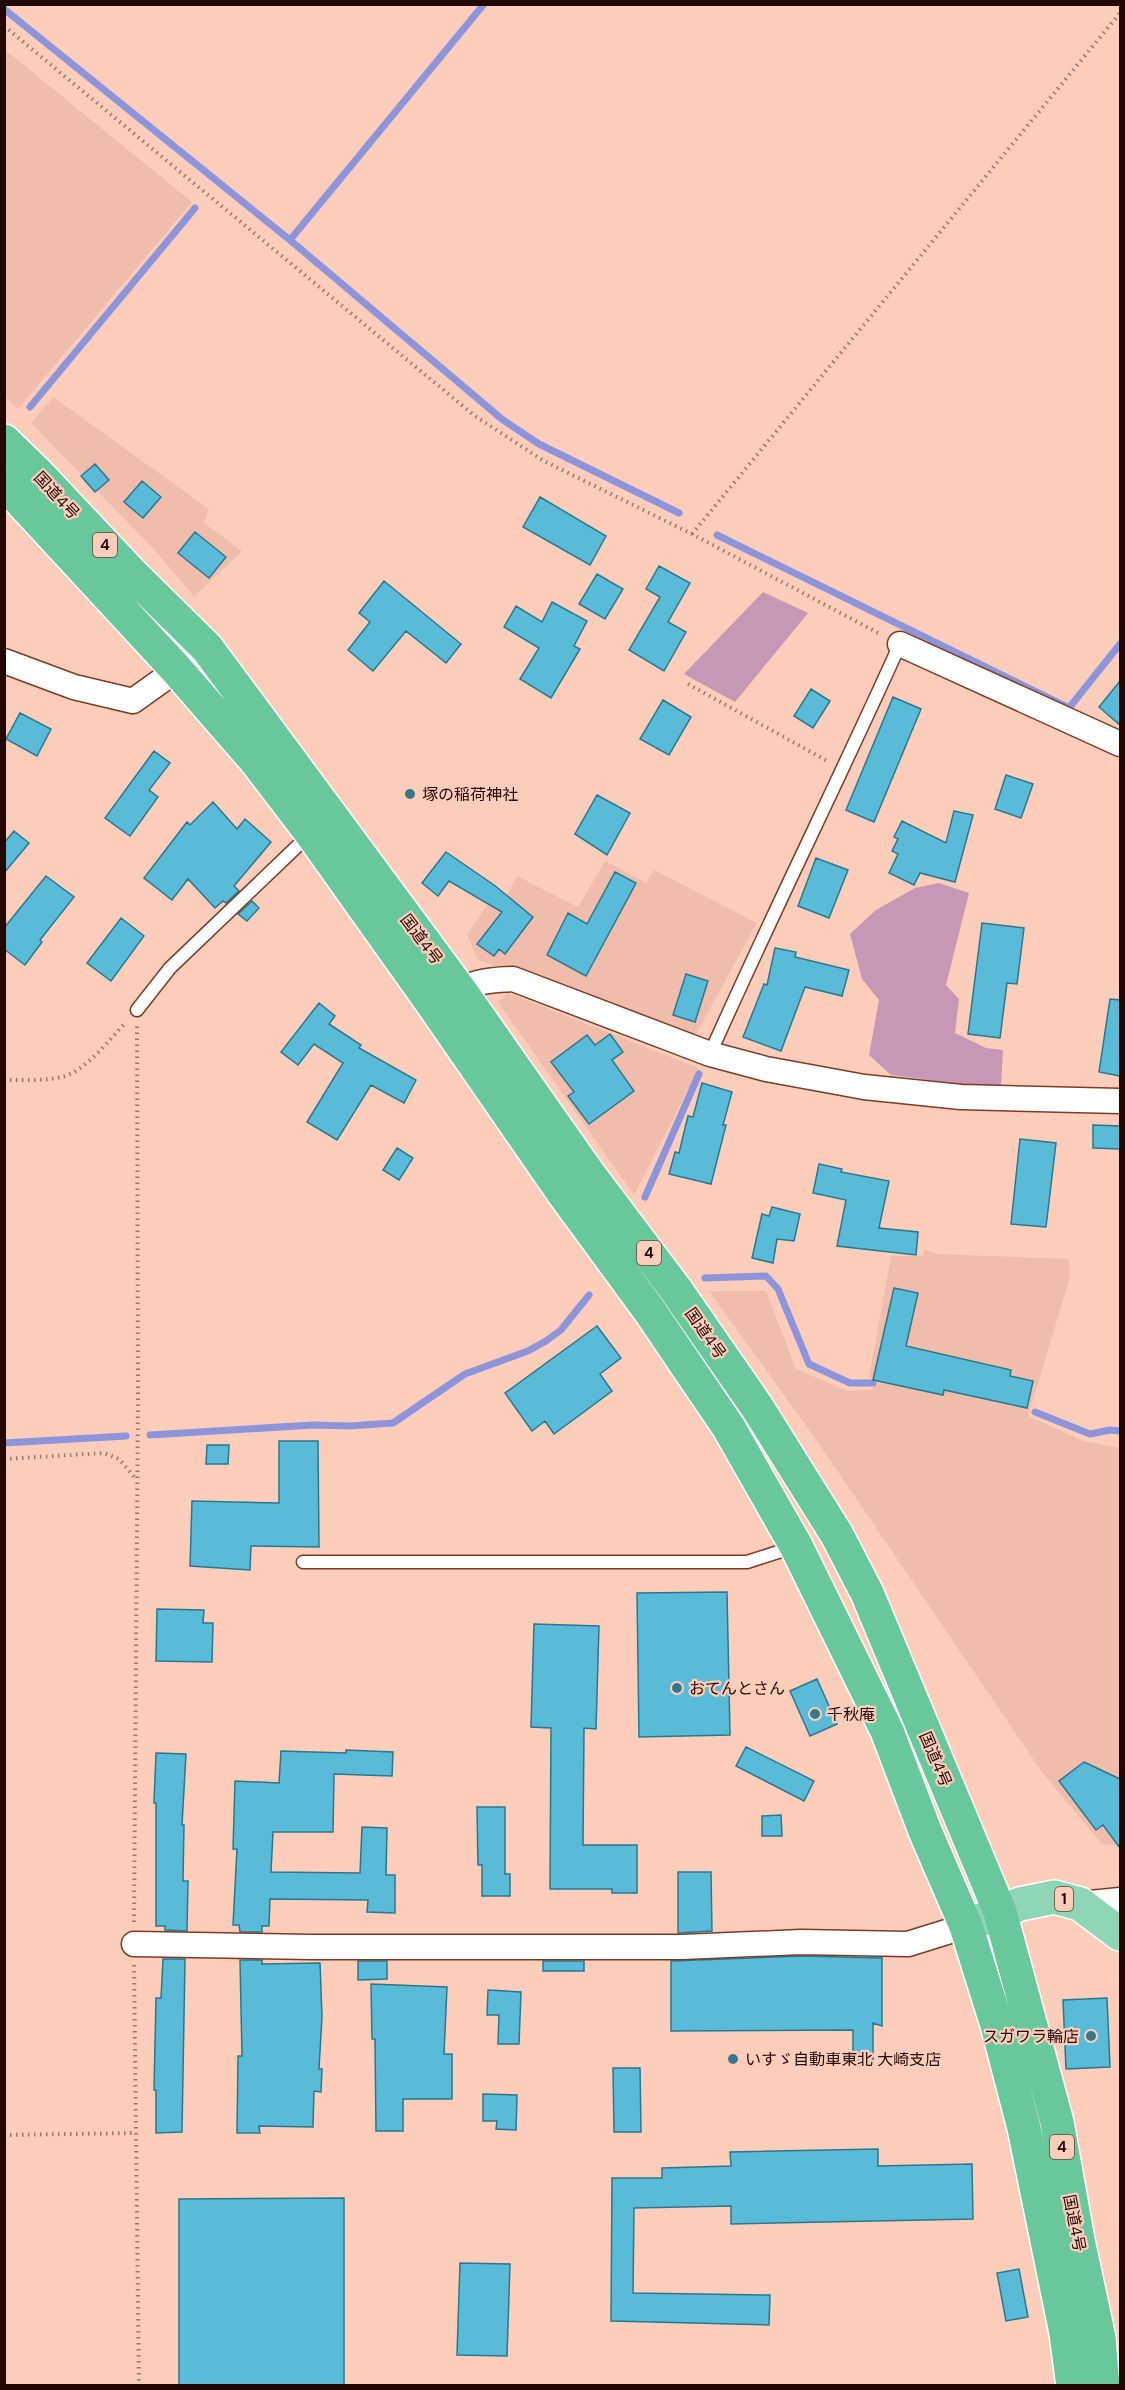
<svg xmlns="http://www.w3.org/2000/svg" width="1125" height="2390" font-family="'DM Sans','Noto Sans JP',sans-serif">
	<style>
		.built { fill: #f0bcab }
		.green { fill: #c698b6 }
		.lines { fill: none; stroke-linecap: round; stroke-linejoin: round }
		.stream { stroke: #8e94d9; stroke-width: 7 }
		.building { fill: #5abbd8; stroke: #2b778c; stroke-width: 1.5 }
		.service-casing { stroke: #7e3b24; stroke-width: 15 }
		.minor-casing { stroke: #7e3b24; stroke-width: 27 }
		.primary-casing { stroke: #fff; stroke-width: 36 }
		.trunk-casing { stroke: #fff; stroke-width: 36 }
		.path { stroke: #9e776b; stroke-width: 4; stroke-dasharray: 1.5 4.5; stroke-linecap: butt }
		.service { stroke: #fff; stroke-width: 12 }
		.minor { stroke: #fff; stroke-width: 24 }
		.primary { stroke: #8ed6b5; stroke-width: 33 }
		.trunk { stroke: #68c89c; stroke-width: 33 }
		.poi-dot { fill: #36778a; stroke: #fdcdbc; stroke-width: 2 }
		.labels { text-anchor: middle; stroke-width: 4.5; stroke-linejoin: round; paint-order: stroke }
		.shield { fill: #fdcdbc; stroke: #64433a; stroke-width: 1.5 }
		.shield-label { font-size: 15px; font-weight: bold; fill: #230802 }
		.street-label { font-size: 16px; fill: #230802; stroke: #fdcdbc }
		.poi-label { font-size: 16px; fill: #230802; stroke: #fdcdbc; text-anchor: start }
	</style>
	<rect width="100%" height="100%" fill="#fdcdbc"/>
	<path class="built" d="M 4,49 L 192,202 L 18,409 L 4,396 Z
		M 53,397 L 209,509 L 204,523 L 242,551 L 194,597 L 160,556 L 31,423 Z
		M 605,861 L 646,883 L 654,870 L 757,923 L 695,1036 L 478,960 L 467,935 L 498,889 L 507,895 L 517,876 L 578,907 Z
		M 508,993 L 699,1068 L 634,1195 L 498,1002 Z
		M 924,1249 L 937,1254 L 1069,1259 L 1070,1277 L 1028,1416 L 1083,1441 L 1120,1448 L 1120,1846 L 1102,1844 L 1042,1772 L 817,1441 L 709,1291 L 766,1291 L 796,1369 L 848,1391 L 871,1390 L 876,1382 L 869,1377 L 891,1256 L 923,1256 Z"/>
	<path class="green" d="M 763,592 L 808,613 L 735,702 L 684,674 Z
		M 939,883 L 969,893 L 946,985 L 959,999 L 955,1033 L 986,1048 L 1003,1050 L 1001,1086 L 961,1084 L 891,1075 L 869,1055 L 879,1000 L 862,979 L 850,934 L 876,910 L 915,888 Z"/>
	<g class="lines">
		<path class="stream" d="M 4,9 L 290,240 L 484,4
			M 290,240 L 503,420 L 539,444 L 679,513
			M 30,407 L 195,208
			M 717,535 L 1069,708 L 1120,644
			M 645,1197 L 699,1074
			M 705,1278 L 766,1276 L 778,1289 L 809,1364 L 850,1383 L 873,1383
			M 1035,1412 L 1090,1434 L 1110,1430 L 1120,1431
			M 150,1435 L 313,1425 L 349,1426 L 393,1423 L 465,1374 L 528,1351 L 546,1341 L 561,1330 L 589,1295
			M 4,1443 L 126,1436"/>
	</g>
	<path class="building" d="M 95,464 L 109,480 L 95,492 L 81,476 Z
		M 142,481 L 161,497 L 143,518 L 124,502 Z
		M 540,497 L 606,536 L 590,565 L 523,527 Z
		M 195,532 L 226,557 L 209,578 L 178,553 Z
		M 659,566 L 690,583 L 668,622 L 686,632 L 664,671 L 629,650 L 660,597 L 646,589 Z
		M 597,574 L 623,589 L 605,619 L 579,604 Z
		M 384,581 L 461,644 L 446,663 L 406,631 L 373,671 L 348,650 L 370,622 L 359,613 Z
		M 552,602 L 587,621 L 574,646 L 580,649 L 551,698 L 520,679 L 539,648 L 504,627 L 516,606 L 542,622 Z
		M 1120,681 L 1120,725 L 1099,707 Z
		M 811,689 L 830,701 L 813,728 L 794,716 Z
		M 893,697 L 921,709 L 874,822 L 846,810 Z
		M 663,700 L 691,717 L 669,755 L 640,739 Z
		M 20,713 L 51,729 L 37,756 L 6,739 Z
		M 154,751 L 170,763 L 149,790 L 158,797 L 130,836 L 105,818 Z
		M 1006,775 L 1033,784 L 1021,818 L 995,809 Z
		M 597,795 L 630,813 L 607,855 L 575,834 Z
		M 213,802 L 237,829 L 245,819 L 271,842 L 234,886 L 239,891 L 226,903 L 223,901 L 215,908 L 188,879 L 172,900 L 144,878 L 187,822 L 190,825 Z
		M 954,811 L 973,815 L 955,882 L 920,873 L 914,885 L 889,873 L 898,854 L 892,851 L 898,839 L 894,837 L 902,821 L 946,843 Z
		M 14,831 L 29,843 L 4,873 L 4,843 Z
		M 446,852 L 494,885 L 533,917 L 505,954 L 499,949 L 494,956 L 477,944 L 502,912 L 449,881 L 438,896 L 422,883 Z
		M 816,858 L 848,870 L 829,918 L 798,906 Z
		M 615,872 L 636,883 L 586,976 L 547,955 L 568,913 L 587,924 Z
		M 46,876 L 74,897 L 40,940 L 42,942 L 25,965 L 4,949 L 4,928 Z
		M 252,901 L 259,908 L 247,921 L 238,914 Z
		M 121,918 L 144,936 L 111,981 L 87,963 Z
		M 982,923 L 1024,928 L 1017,984 L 1007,983 L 1000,1038 L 968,1034 Z
		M 775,948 L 796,952 L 795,957 L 849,970 L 842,996 L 805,987 L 781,1051 L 743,1037 L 764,984 L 767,985 Z
		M 686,974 L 708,981 L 695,1022 L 673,1015 Z
		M 1110,999 L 1120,1000 L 1120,1076 L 1099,1072 Z
		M 319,1003 L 335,1016 L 329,1024 L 361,1045 L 359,1048 L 416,1080 L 404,1103 L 371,1085 L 337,1140 L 307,1122 L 343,1063 L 314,1044 L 298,1065 L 281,1052 Z
		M 610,1034 L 623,1052 L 612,1060 L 634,1091 L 589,1124 L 568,1096 L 574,1092 L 551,1062 L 587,1035 L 595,1045 Z
		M 702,1083 L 732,1092 L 723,1125 L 726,1125 L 711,1184 L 669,1174 L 675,1152 L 679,1153 L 688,1116 L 693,1117 Z
		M 1093,1125 L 1120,1126 L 1120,1149 L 1093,1148 Z
		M 1020,1139 L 1056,1143 L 1046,1227 L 1011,1224 Z
		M 397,1148 L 413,1158 L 399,1180 L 383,1170 Z
		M 819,1164 L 842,1169 L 841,1172 L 889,1181 L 879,1228 L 918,1232 L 916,1255 L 837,1246 L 846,1200 L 813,1193 Z
		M 772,1207 L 800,1214 L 794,1241 L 777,1239 L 773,1263 L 752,1258 L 762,1214 L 769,1216 Z
		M 894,1288 L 918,1293 L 906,1346 L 1011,1370 L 1010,1376 L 1033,1381 L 1027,1408 L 944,1390 L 943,1395 L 873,1380 Z
		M 597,1326 L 621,1358 L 600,1374 L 612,1391 L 554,1434 L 545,1421 L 532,1431 L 505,1393 Z
		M 279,1441 L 318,1441 L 319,1547 L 251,1546 L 250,1570 L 190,1566 L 192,1501 L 279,1503 Z
		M 207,1445 L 229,1445 L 228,1464 L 206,1464 Z
		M 727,1592 L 730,1735 L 639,1737 L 637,1593 Z
		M 157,1609 L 204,1610 L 203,1623 L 213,1623 L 212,1662 L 156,1661 Z
		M 534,1624 L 599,1626 L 596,1729 L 584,1728 L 583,1845 L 637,1845 L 637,1893 L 612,1893 L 612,1889 L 550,1889 L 551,1728 L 531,1727 Z
		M 817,1679 L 837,1724 L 810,1736 L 790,1691 Z
		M 746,1747 L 814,1781 L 804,1801 L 736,1766 Z
		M 346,1750 L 393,1752 L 392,1776 L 334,1774 L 333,1832 L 273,1832 L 271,1872 L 360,1873 L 362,1827 L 387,1828 L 386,1875 L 395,1875 L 395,1913 L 367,1912 L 368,1900 L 270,1899 L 269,1926 L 262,1926 L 262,1932 L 240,1932 L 239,1925 L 233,1925 L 237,1849 L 233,1849 L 235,1781 L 279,1783 L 281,1751 L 346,1753 Z
		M 156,1753 L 186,1754 L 182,1825 L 184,1825 L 183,1881 L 188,1881 L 187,1931 L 165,1930 L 165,1926 L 156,1926 L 156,1803 L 154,1803 Z
		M 1084,1762 L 1120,1779 L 1120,1848 L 1103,1825 L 1096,1830 L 1059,1781 Z
		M 477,1807 L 505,1807 L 505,1874 L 510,1874 L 510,1896 L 482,1896 L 482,1865 L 478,1865 Z
		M 781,1815 L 782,1836 L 762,1836 L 762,1816 Z
		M 678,1872 L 711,1872 L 712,1931 L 678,1933 Z
		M 801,1956 L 882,1958 L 882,2026 L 873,2023 L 873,2065 L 853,2066 L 853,2030 L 671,2031 L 671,1961 Z
		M 163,1959 L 185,1959 L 182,2132 L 156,2133 L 156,2090 L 154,2090 L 156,1998 L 161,1998 Z
		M 240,1960 L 262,1960 L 262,1964 L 320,1963 L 322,2016 L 319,2069 L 322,2069 L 321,2092 L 314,2091 L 313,2127 L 259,2126 L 260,2133 L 237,2133 L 238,2056 L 242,2056 Z
		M 358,1961 L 387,1961 L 387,1979 L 358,1980 Z
		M 543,1961 L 584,1961 L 584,1971 L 543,1971 Z
		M 371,1984 L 447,1987 L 444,2054 L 452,2054 L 452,2099 L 403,2099 L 403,2131 L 376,2131 L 375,2039 L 372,2039 Z
		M 488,1990 L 521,1992 L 519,2044 L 498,2044 L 499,2015 L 487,2015 Z
		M 1107,1998 L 1110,2067 L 1066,2069 L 1063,2000 Z
		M 613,2068 L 640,2068 L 641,2132 L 614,2132 Z
		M 483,2094 L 517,2095 L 516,2130 L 496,2129 L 497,2121 L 483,2121 Z
		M 878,2149 L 878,2166 L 972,2164 L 973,2219 L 731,2224 L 731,2206 L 634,2208 L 633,2293 L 770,2295 L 769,2325 L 611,2321 L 612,2178 L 662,2178 L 662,2168 L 731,2166 L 730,2152 Z
		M 344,2198 L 344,2385 L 179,2385 L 179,2199 Z
		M 460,2263 L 510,2264 L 507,2356 L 457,2355 Z
		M 1019,2269 L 1028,2317 L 1006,2321 L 997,2273 Z"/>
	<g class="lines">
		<defs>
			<path id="service" d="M 137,1010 L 170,968 L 310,834
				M 710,1054 C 771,916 838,782 900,644
				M 303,1562 L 747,1562 L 794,1547"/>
			<path id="minor" d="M 900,644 L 1120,744
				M 4,661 L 74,687 L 133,701 L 207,648
				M 446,998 C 469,982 486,980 513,979 L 710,1054 L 766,1069 L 864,1087 L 961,1097 L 1120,1101
				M 1080,1904 L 1120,1900
				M 134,1944 L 312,1947 L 682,1947 L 801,1942 L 908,1944 L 966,1926"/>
			<path id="primary" d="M 966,1926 L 1020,1904 L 1054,1897 L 1080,1904 L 1120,1934"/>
			<path id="trunk" d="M 4,441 L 38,474 L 132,574 L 207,648 L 459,989 L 588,1173 L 676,1290 L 757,1407 L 837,1535 L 867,1593 L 1000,1912 L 1057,2122 L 1078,2240 L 1099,2338 L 1103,2386
				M 4,483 L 176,669 L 256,761 L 311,833 L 434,1006 L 564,1194 L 649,1310 L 729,1428 L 796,1546 L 887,1731 L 925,1831 L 966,1926 L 997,2025 L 1024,2128 L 1066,2333 L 1073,2386"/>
		</defs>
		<use href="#service" class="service-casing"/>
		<use href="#minor" class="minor-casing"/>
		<use href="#primary" class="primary-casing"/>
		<use href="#trunk" class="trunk-casing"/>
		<path class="path" d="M 4,26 L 475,416 L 544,461 L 692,534 L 880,634
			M 692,534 L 1120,13
			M 688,684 L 829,762
			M 4,1080 C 23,1080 44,1081 62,1077 C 85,1072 110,1039 126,1022
			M 4,1459 L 104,1453 L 119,1459 L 137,1480
			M 134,1922 L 138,1395 L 137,1026
			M 134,1965 L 139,2386
			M 4,2135 L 136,2133"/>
		<use href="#service" class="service"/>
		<use href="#minor" class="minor"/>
		<use href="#primary" class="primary"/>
		<use href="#trunk" class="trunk"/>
	</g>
	<g class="poi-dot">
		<circle cx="410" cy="794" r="6"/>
		<circle cx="677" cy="1688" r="6"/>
		<circle cx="815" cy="1714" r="6"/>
		<circle cx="1091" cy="2036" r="6"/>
		<circle cx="733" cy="2059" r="6"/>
	</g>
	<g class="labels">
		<g class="shield">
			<rect x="93" y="533" width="24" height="24" rx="4.5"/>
			<rect x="637" y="1241" width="24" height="24" rx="4.5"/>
			<rect x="1055" y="1887" width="18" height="24" rx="4.5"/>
			<rect x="1050" y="2135" width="24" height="24" rx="4.5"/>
		</g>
		<g class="shield-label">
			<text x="105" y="550">4</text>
			<text x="649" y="1258">4</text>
			<text x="1064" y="1904">1</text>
			<text x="1062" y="2152">4</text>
		</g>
		<g class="street-label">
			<text transform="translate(57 495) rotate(47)" y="6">国道4号</text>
			<text transform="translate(422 939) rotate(53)" y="6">国道4号</text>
			<text transform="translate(706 1333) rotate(55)" y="6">国道4号</text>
			<text transform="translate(936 1759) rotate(67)" y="6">国道4号</text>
			<text transform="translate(1075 2223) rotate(79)" y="6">国道4号</text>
		</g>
		<g class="poi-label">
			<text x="422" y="800">塚の稲荷神社</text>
			<text x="689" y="1694">おてんとさん</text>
			<text x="827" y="1720">千秋庵</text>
			<text x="1079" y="2042" text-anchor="end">スガワラ輪店</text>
			<text x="745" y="2065">いすゞ自動車東北 大崎支店</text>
		</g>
	</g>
	<rect width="1125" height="2390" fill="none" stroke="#230802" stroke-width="12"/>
</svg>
